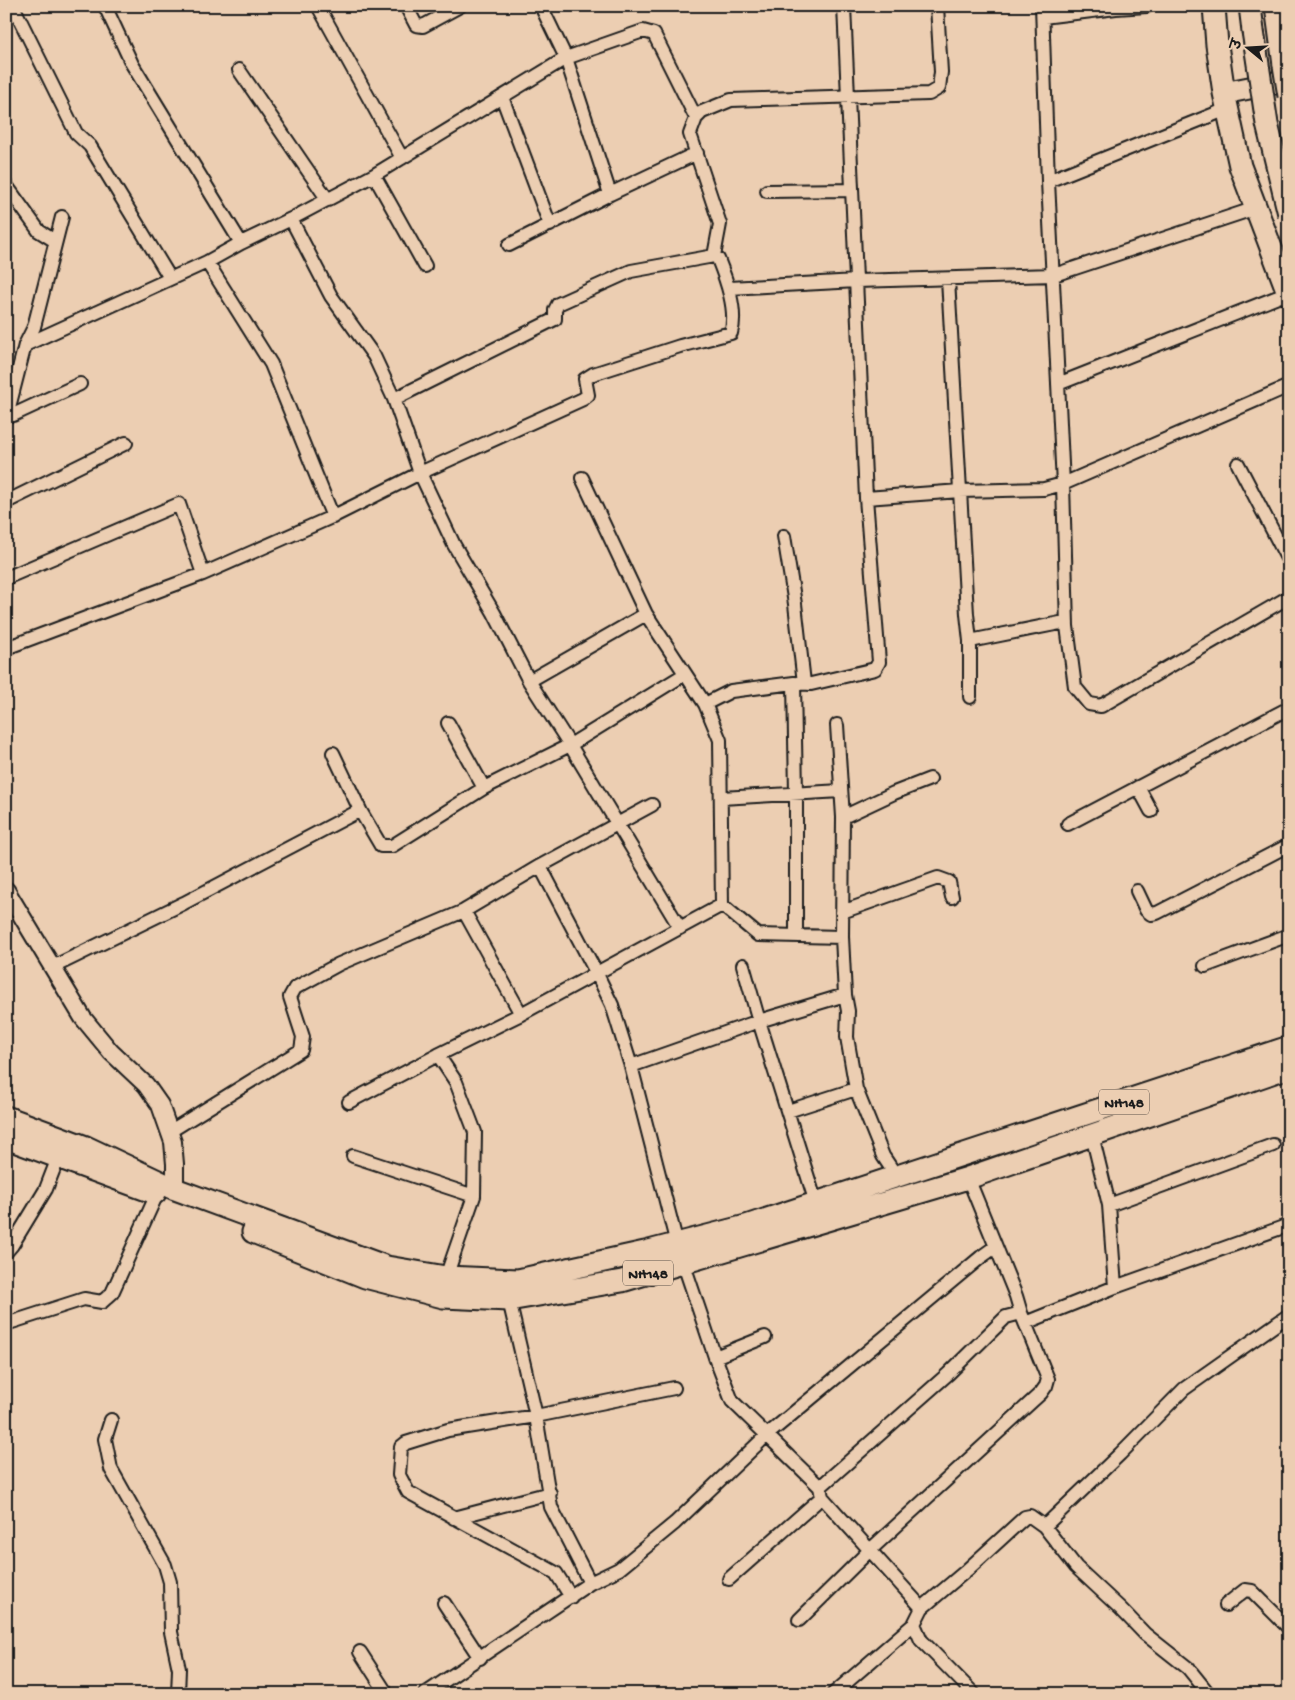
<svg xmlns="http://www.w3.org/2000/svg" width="1295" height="1700" font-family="'Gochi Hand','Playpen Sans Deva',sans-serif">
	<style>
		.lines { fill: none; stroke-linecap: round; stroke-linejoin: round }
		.minor-casing { stroke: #1c1c1c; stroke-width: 16 }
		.tertiary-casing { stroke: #1c1c1c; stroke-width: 20 }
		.trunk-casing { stroke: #1c1c1c; stroke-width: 25 }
		.minor { stroke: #ecceb2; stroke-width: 12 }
		.tertiary { stroke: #ecceb2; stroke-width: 16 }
		.trunk { stroke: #ecceb2; stroke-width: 21 }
		.trunk-bridge-casing { stroke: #1c1c1c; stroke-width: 25; stroke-linecap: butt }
		.trunk-bridge { stroke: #ecceb2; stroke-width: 21 }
		.labels { text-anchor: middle; stroke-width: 4; stroke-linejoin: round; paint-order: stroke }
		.shield { fill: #ecceb2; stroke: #5a5149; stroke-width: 1 }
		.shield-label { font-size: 15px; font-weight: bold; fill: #1c1c1c }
	</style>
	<rect width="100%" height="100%" fill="#ecceb2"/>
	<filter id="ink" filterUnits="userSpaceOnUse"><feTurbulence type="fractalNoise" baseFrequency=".02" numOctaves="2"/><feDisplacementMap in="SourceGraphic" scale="10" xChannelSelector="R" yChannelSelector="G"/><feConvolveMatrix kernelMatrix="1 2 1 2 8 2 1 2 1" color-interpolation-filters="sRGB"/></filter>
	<g filter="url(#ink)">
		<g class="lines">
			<defs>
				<path id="minor" d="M 13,6 L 76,133 L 90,146 L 170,278
					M 105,6 L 132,64 L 241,243
					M 318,6 L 402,158
					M 406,6 L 416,25 L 423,26 L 460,6
					M 541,6 L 566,58 L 610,194
					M 844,6 C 850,170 859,334 866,498
					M 1042,6 L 1048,181 L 1063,484 L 1067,626 L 1075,687 L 1089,704 L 1101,706 L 1289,597
					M 1043,17 L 1116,8 L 1147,6
					M 239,70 L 328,200
					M 502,97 L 550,225
					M 374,175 L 425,266
					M 1048,181 L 1227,109
					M 6,185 L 39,231 L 55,241
					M 767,191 L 851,190
					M 62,217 L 34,327 L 25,345 L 7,415 L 13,415 L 80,384
					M 291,219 L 331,296 L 374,356 L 394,399 L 420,473 L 454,545 L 494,613 L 529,681 L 570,745 L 680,928
					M 509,245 L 610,194 L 697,153
					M 714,256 L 720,224 L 690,134 L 696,118 L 702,112 L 731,100 L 929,94 L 939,88 L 941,72 L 937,6
					M 207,262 L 271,364 L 333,517
					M 948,279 L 967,614 L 970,641
					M 730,288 L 857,281 L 1054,275 L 1256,208
					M 25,345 L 207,262 L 241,243 L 291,219 L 374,175 L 566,58 L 643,31 L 654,34 L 696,118
					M 1058,384 L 1288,293
					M 1238,464 L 1289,562
					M 582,478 L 646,614 L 705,704 L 720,740 L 722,905
					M 6,502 L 126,443
					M 784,536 L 795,604 L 804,683
					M 6,578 L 179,504 L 203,574
					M 6,648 L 203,574 L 334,516 L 420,473 L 583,399 L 588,395 L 585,379 L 593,374 L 680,346 L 731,333 C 738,311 726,279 718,259 L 714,256 L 631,271 L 558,304 L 555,310 L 555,319 L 394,399
					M 529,681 L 646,614
					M 794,683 L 796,793 L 796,936
					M 970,697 L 970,641 L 1060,623 L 1067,626
					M 705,704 L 731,691 L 794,683 L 811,684 L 875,669 L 879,662 L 866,498 L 960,491 L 1044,489 L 1063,484 L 1289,386
					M 448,723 L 484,788
					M 837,725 L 843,817 L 842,937 L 845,995 L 848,1011 L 847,1037 L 856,1089 L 883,1156 L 897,1177
					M 333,753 L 361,812
					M 1138,787 L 1151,811
					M 721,798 L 841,791
					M 843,817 L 894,793 L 930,779
					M 1068,824 L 1289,708
					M 540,866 L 597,974 L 612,1005 L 631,1066 L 677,1244 L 715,1357 L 732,1401 L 820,1487 L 822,1497 L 922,1608 L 914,1624 L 833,1694
					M 1137,891 L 1146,910 L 1151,914 L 1157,913 L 1289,845
					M 464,911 L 521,1014
					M 842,912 L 938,878 L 949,882 L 952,897
					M 743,965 L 759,1021 L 816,1203
					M 1205,966 L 1289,935
					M 53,967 L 184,903 L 355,813 L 361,812 L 381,846 L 392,846 L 484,788 L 570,745 L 685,674
					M 438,1055 L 456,1082 L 475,1132 L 474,1196 L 446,1277
					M 631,1066 L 759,1021 L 845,995
					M 349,1102 L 438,1055 L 521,1014 L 722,905 L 758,935 L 842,937
					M 788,1111 L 856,1089
					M 169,1132 L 301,1050 L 303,1037 L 290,997 L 295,988 L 339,964 L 464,911 L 540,866 L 652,805
					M 1092,1135 L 1109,1205 L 1115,1287
					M 353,1156 L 474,1196
					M 1109,1205 L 1273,1145
					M 6,1252 L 12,1245 L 46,1189 L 58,1158
					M 509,1300 L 536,1416 L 551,1507 L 590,1583
					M 1025,1323 L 1115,1287 L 1289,1225
					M 6,1324 L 84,1299 L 102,1302 L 112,1293 L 157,1194
					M 715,1357 L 765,1337
					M 111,1420 L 105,1439 L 111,1469 L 165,1565 L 170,1582 L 171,1632 L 179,1669 L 178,1694
					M 820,1487 L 948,1374 L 1006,1317 L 1021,1313
					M 454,1518 L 550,1493
					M 1044,1526 L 1076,1567 L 1121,1609 L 1145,1634 L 1188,1668 L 1209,1694
					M 729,1579 L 822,1497
					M 571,1597 L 556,1573 L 408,1492 L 399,1475 L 401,1447 L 406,1443 L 448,1430 L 536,1416 L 674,1388
					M 444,1603 L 480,1658
					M 1226,1605 L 1245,1590 L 1252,1591 L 1289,1628
					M 922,1608 L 967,1570 L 1025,1517 L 1030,1516 L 1044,1526 L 1047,1524 L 1120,1454 L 1184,1389 L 1289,1315
					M 799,1620 L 869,1551 L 1041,1393 L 1046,1386 L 1048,1379 L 1021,1313 L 1016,1296 L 968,1178
					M 914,1624 L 921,1640 L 974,1694
					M 360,1652 L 387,1694
					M 425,1694 L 590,1583 L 619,1569 L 675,1523 L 767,1435 L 981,1257 L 995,1247"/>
				<path id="tertiary" d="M 6,890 L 83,1018 L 111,1052 L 146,1085 L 160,1105 L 173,1142 L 175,1164 L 175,1189"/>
				<path id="trunk" d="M 1214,6 L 1217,45 L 1224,93 L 1240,166 L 1289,295
					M 1250,6 L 1253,31
					M 1276,6 L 1284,65
					M 1224,93 L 1289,80
					M 6,1117 L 86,1147 L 175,1189 L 387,1267 L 446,1277 L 518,1280 L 645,1252 L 746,1226 L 1289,1047
					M 6,1138 L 155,1193
					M 253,1232 L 365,1277 L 443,1297 L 509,1300 L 622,1281 L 968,1178 L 1289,1067"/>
			</defs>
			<use href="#minor" class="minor-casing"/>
			<use href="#tertiary" class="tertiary-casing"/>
			<use href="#trunk" class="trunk-casing"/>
			<use href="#minor" class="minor"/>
			<use href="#tertiary" class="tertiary"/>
			<use href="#trunk" class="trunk"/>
			<defs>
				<path id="trunk-bridge" d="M 1253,31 L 1267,124 L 1289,214
					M 1284,65 L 1289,96"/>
			</defs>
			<use href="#trunk-bridge" class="trunk-bridge-casing"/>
			<use href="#trunk-bridge" class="trunk-bridge"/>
		</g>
	</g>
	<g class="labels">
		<g class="shield">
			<rect x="1099" y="1089.5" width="50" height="25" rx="4"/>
			<rect x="623" y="1260.5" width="50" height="25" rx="4"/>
		</g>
		<g class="shield-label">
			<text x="1124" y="1107">NH148</text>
			<text x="648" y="1278">NH148</text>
		</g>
	</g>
	<rect width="1295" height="1700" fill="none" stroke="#ecceb2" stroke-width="25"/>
	<rect x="12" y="12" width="1270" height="1675" fill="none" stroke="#1c1c1c" stroke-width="2" filter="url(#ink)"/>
	<g transform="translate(1248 48) rotate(288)" stroke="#ecceb2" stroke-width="4" paint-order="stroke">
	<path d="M0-4L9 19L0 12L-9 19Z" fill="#1c1c1c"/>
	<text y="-8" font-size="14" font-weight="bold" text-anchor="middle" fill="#1c1c1c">उ</text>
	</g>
</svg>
